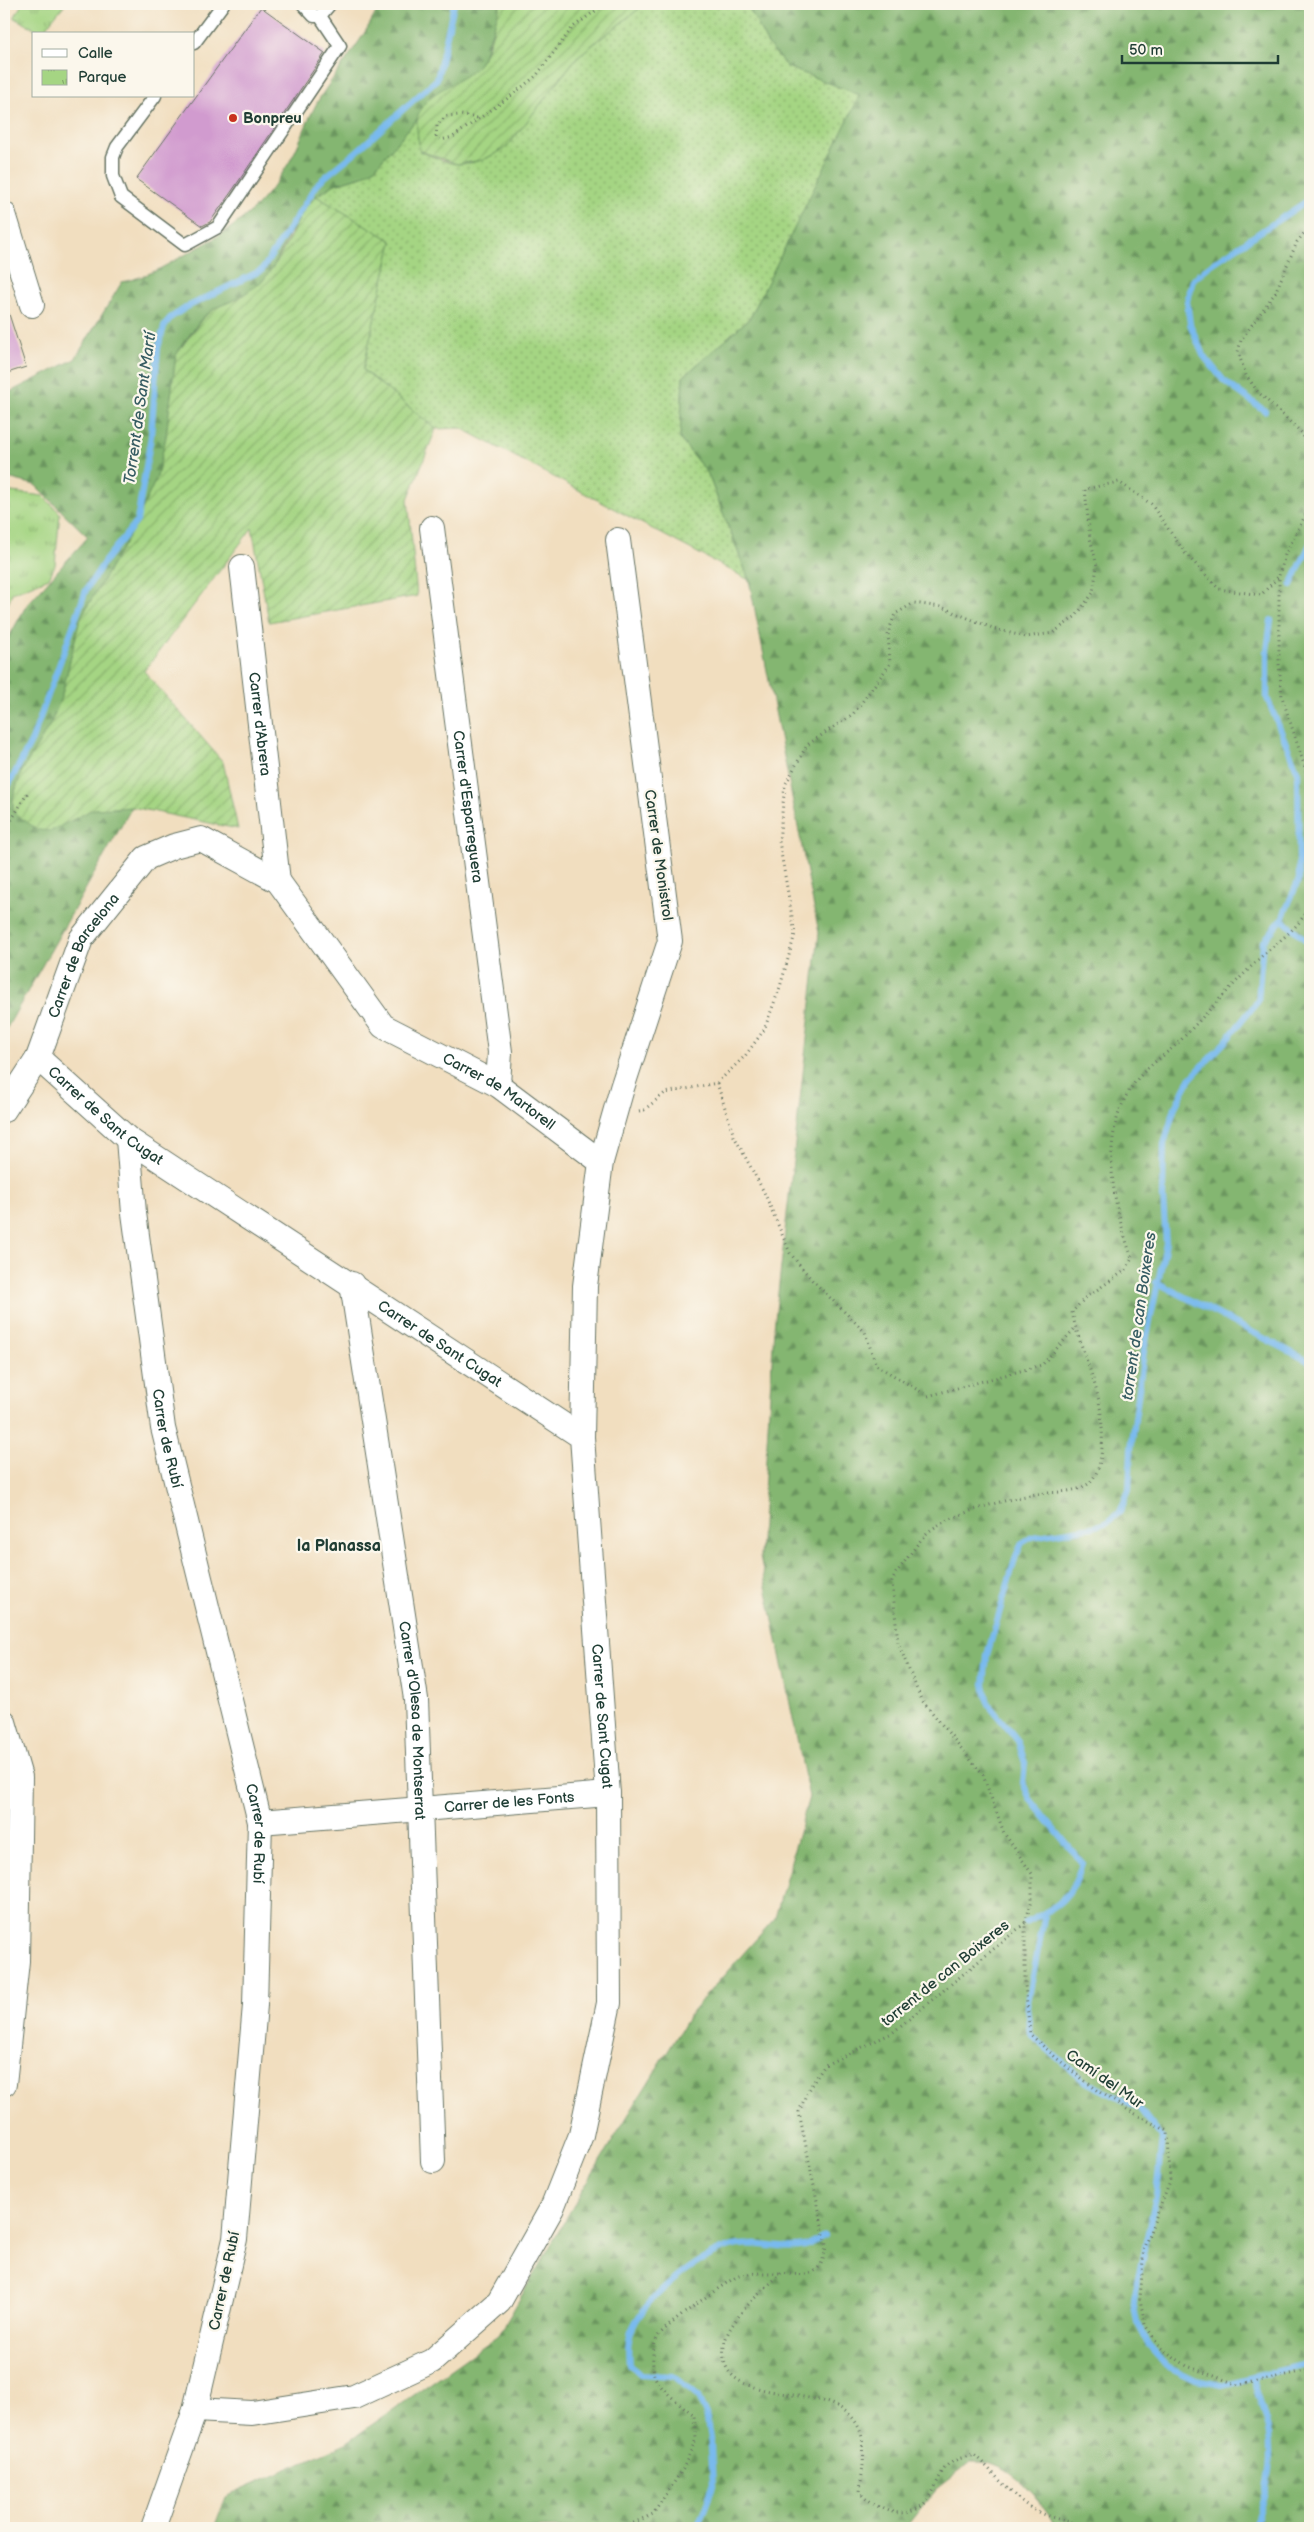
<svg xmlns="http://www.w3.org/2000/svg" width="1314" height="2532" font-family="'Balsamiq Sans',sans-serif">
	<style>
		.grass { fill: url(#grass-dots); stroke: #62895c }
		.forest { fill: url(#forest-firs); stroke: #527a52 }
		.park { fill: url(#park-tufts); stroke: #62895c }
		.garden { fill: url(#garden-furrows); stroke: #62895c }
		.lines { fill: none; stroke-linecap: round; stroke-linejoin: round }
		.stream { stroke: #79baee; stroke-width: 6 }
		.building { fill: #d19bcf }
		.service-casing { stroke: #687565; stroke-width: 15 }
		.minor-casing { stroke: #687565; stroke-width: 26 }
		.path { stroke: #687565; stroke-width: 3; stroke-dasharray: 1 4; stroke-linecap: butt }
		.service { stroke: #fff; stroke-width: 12 }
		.minor { stroke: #fff; stroke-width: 24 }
		.poi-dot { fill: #c8321e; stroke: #fbf7ec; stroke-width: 2 }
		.labels { text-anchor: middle; stroke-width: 4.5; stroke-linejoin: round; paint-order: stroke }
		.poi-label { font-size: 15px; font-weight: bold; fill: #1f3d34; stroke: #fbf7ec; text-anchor: start }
		.street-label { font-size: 15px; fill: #1f3d34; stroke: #fbf7ec }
		.water-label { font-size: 16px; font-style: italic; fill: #365c62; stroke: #fbf7ec }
		.neighbourhood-label { font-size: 16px; font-weight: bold; fill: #1f3d34; stroke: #fbf7ec }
	</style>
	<defs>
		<pattern id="grass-dots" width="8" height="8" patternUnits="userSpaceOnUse" patternTransform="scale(1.25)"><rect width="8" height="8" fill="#a5d583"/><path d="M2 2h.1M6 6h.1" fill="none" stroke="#86ae6c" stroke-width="1.8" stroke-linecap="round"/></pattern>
		<pattern id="forest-firs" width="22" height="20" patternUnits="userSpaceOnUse" patternTransform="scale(1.25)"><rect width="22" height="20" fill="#84b671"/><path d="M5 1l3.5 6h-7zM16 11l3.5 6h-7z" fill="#6b955e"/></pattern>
		<pattern id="park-tufts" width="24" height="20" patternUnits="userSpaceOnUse" patternTransform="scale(1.25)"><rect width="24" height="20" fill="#a5d583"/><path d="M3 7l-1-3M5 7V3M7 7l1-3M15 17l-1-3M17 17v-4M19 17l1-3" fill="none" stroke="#86ae6c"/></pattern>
		<pattern id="garden-furrows" width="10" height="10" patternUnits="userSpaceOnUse" patternTransform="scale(1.25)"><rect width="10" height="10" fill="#a5d583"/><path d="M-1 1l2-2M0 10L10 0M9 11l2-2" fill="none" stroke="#86ae6c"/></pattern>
	</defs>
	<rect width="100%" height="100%" fill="#fbf7ec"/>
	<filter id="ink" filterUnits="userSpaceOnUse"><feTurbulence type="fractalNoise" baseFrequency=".02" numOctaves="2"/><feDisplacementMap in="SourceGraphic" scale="10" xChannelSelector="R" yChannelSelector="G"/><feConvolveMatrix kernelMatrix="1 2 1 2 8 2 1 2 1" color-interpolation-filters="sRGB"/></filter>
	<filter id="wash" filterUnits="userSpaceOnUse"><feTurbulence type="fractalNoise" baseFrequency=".0096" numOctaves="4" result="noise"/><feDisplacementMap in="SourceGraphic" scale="20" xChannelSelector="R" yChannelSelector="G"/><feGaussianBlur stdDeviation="1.12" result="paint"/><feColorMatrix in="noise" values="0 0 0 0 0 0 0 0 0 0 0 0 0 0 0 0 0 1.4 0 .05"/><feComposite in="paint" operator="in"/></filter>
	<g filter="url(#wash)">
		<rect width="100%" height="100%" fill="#f1debf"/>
		<path class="grass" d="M 645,4 L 747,4 L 767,43 L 787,67 L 861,95 L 750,318 L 683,377 L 680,439 L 708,474 L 749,580 L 461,428 L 436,429 L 363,370 L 392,241 L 316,196 L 335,184 L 362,176 L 374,169 L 417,119 L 420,152 C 431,155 447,164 458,164 C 476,164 493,156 507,147 L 577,57 Z"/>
		<path class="forest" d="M 380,4 L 501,4 L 485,53 L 479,64 L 469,74 L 434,95 L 424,105 L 417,119 L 374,169 L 362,176 L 335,184 L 316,196 L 289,235 L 271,272 L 262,282 L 237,299 L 215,308 L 202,318 L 185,341 L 176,355 L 166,437 L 157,477 L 131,533 L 80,619 L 62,695 L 51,723 L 21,773 L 13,798 L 13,812 L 80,815 L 93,809 L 132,807 L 4,1033 L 4,646 L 26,606 L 88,537 L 35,485 L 4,477 L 4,395 L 75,359 L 122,282 C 154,275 167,264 194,250 C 240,225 263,206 290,161 C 302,140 308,116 321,96 C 341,65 365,38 380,4 Z
			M 747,4 L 1310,4 L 1310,2528 L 1058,2528 C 1043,2505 1022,2475 994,2465 C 987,2462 978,2462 971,2462 L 936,2489 L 905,2528 L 214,2528 L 226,2496 L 346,2443 L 499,2335 L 583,2189 L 692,2011 L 775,1918 L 809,1797 L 760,1557 L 774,1328 L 819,933 L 749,580 L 708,474 L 680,439 L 683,377 L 750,318 L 860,95 L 787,67 L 767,43 Z"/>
		<path class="park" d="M 22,4 L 65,4 L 42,32 L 14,18 Z
			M 4,491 L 43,496 L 60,513 L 55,565 L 49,578 L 12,593 L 4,613 Z"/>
		<path class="garden" d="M 501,4 L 645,4 L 577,57 L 507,147 L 483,160 L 457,164 L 420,151 C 419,142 416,130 417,121 C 420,90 462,85 478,65 C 492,49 493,23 501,4 Z
			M 316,196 L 392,241 L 363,370 L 436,429 L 408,499 L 417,596 L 269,622 L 252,528 L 144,671 L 223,762 L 238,829 L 132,807 L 93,809 L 51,831 L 38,830 L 13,812 L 13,798 L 21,773 L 51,723 L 62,695 L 80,619 L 131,533 L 157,477 L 166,437 L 176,355 L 202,319 L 215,308 L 237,299 L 262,282 L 278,260 L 305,208 Z"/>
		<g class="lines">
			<path class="stream" d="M 1265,411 L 1224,381 L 1203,355 L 1190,324 L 1187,301 L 1193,280 L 1209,266 L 1310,199
				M 1309,424 L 1310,425
				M 1291,585 L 1310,544
				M 4,794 L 32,740 L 86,590 L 104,562 L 137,521 L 151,436 L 158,348 L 164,327 L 170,318 L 187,307 L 262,270 L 319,182 L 357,151 L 437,79 L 454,4
				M 1282,919 L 1310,944
				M 1156,1282 L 1310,1362
				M 1045,1913 L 1027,2007 L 1030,2034 L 1084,2081 L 1139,2108 L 1162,2138 L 1156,2196 L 1133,2300 L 1137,2322 L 1149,2345 L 1167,2366 L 1196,2380 L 1221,2385 L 1310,2363
				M 1025,1923 C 1056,1908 1073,1898 1082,1863 L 1030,1799 L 1023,1783 L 1025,1763 L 1018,1741 L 988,1704 L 984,1684 L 987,1655 L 1016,1556 L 1022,1543 L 1032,1537 L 1093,1527 L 1108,1522 L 1120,1512 L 1129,1490 L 1131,1449 L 1144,1351 L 1166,1243 L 1163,1197 L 1164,1144 L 1175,1107 L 1190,1079 L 1225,1042 L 1258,1001 L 1263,942 L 1282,919 L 1299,879 L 1298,772 L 1267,698 L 1267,651 L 1271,620
				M 1252,2377 C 1259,2399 1270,2425 1270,2449 C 1271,2476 1263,2503 1253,2528
				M 697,2528 L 713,2486 L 711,2445 L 706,2414 L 698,2397 L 673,2376 L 640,2374 L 629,2365 C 628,2352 627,2338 633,2327 C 647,2296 705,2250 739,2245 C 760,2242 783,2251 804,2246 C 810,2245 818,2239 824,2236"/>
		</g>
		<g id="blocks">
			<path class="building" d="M 261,7 L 325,53 L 232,191 L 210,222 L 202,226 L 136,179 Z
				M 4,308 L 7,308 L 26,367 L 4,374 Z"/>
		</g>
	</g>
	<g filter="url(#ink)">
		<use href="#blocks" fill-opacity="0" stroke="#687565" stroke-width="1"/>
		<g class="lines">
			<defs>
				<path id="service" d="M 303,4 L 314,16 L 320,16 L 330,4
					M 194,43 L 223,4
					M 155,96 L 117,147 L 113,157 L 113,176 L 121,197 L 185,245 L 218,227 L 340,46 L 320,16"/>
				<g id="minor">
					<path d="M 4,214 L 32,305"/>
					<path id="s1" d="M 432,528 L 500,1052 L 498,1085"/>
					<path id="s2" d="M 242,567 L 278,881"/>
					<path id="s3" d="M 38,1058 L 128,1139 L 582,1437 L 608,1794 L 609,2003 L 581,2135 L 552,2208 L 499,2302 L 432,2361 L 354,2397 L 252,2413 L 195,2410"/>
					<path id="s4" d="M 4,1110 L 38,1058 L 81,939 L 146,858 L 174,846 L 201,839 L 278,881 L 383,1026 L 498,1085 L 601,1162"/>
					<path id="s5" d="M 128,1139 L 134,1213 L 163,1428 L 260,1822 L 255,2005 L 235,2239 L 195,2410 L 153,2528"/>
					<path id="s6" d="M 352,1284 L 416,1699 L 433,2161"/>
					<path d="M 582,1437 L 585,1286 L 601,1162 L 622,1088 L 670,941 L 618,540"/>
					<path d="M 4,1722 L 20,1777 L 17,1961 L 4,2084"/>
					<path id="s7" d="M 260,1822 L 608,1794"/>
				</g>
			</defs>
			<use href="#service" class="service-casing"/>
			<use href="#minor" class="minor-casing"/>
			<path class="path" d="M 477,118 L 461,115 L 446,116 L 437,125 L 436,137 L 441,140 L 453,137 L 508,98 L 536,76 L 573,27 L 605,4
				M 1310,226 L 1297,242 L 1275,293 L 1241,340 L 1238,352 L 1246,375 L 1258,392 L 1302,433 L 1310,450
				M 1310,506 L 1285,555 L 1279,576 L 1279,664 L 1282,697 L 1310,783
				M 4,833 L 28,792
				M 1310,900 C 1306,924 1279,940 1262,956 C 1233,984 1206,1014 1178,1043 C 1166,1054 1152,1063 1141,1075 C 1096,1125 1111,1201 1132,1258 L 1126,1270 L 1085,1298 L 1072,1312 C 1079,1347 1097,1379 1101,1414 C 1103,1434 1105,1470 1088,1484 C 1076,1493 1052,1492 1037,1494 C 1010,1498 945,1515 926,1534 C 915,1546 906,1561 896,1573 L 892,1582 L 898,1643 L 921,1699 L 983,1775 L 1004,1833 L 1032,1874 L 1032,1900 L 1025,1923 L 1025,1985 L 1030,2034 C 1075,2076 1112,2104 1168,2131 L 1170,2181 L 1144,2247 L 1140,2299 L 1145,2325 L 1161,2348 L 1187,2366 L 1239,2385 L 1310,2370
				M 717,1083 L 734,1136 L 764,1192 L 790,1253 L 812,1280 L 865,1332 L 876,1365 L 928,1396 L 1042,1365 L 1075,1328
				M 639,1111 L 644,1110 L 665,1093 L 717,1083 L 745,1056 L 764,1030 L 780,987 L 795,934 L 779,841 L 785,785 L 807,745 L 853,714 L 890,664 L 888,633 L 895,614 L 914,603 L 941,607 L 995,629 L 1026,637 L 1053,633 L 1076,616 L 1093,593 L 1097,566 L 1090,538 L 1085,489 L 1119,482 L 1151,504 L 1185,553 L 1219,589 L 1261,595 L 1279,576
				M 1025,1923 L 892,2033 L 825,2065 L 808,2090 L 799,2112 L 826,2245 C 822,2277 809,2276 781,2273 C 766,2288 748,2302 736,2320 C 727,2332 722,2344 724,2359 C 731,2406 830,2383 855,2421 C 869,2441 862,2469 860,2492 C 878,2512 910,2524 929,2498 C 937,2487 940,2468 952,2462 C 958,2458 967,2457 974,2455 C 996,2473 1012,2499 1038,2512 C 1054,2520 1073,2521 1089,2528
				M 614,2528 L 629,2525 L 653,2514 L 683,2469 L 696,2439 L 694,2415 C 683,2406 657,2388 654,2374 C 652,2362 652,2346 658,2336 C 664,2327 729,2279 739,2276 C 752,2272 767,2273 781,2273"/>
			<use href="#service" class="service"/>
			<use href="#minor" class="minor"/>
		</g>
	</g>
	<circle class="poi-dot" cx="233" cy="118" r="5"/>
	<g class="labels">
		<g class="poi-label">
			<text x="243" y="123">Bonpreu</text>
		</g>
		<g class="street-label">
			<text dy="5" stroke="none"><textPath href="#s2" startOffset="158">Carrer d'Abrera</textPath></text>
			<text dy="5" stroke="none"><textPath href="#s1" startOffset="281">Carrer d'Esparreguera</textPath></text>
			<text transform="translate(659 855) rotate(82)" y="5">Carrer de Monistrol</text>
			<text dy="5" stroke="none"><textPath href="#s4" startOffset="175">Carrer de Barcelona</textPath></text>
			<text dy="5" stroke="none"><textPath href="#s4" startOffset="751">Carrer de Martorell</textPath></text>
			<text dy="5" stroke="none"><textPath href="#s3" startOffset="89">Carrer de Sant Cugat</textPath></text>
			<text dy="5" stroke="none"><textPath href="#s3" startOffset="494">Carrer de Sant Cugat</textPath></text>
			<text dy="5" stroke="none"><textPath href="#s5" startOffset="302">Carrer de Rubí</textPath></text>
			<text dy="5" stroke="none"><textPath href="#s3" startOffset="944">Carrer de Sant Cugat</textPath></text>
			<text dy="5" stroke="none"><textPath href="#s6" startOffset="441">Carrer d'Olesa de Montserrat</textPath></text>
			<text dy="5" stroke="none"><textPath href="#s7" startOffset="250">Carrer de les Fonts</textPath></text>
			<text dy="5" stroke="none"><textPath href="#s5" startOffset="708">Carrer de Rubí</textPath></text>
			<text transform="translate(945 1973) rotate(-39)" y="5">torrent de can Boixeres</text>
			<text transform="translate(1105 2079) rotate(35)" y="5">Camí del Mur</text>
			<text transform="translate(224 2281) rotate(-78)" y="5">Carrer de Rubí</text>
		</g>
		<g class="water-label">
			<text transform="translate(139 408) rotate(-82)" y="6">Torrent de Sant Martí</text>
			<text transform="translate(1138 1316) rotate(-82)" y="6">torrent de can Boixeres</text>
		</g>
		<g class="neighbourhood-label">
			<text x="339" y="1551">la Planassa</text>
		</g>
	</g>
	<rect width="1314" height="2532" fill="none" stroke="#fbf7ec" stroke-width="20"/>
	<rect x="32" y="32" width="162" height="65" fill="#fbf7ec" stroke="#a3ada2"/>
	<rect x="42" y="49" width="25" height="8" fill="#ffffff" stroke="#a3ada2"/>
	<text x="78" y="58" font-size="15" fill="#1f3d34">Calle</text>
	<rect x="42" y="70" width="25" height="15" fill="url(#park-tufts)" stroke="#a3ada2"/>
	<text x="78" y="82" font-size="15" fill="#1f3d34">Parque</text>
	<path d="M1122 55v8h156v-8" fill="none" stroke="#1f3d34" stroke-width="2.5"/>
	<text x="1129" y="55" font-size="15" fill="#1f3d34" stroke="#fbf7ec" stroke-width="4" paint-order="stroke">50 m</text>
</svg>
